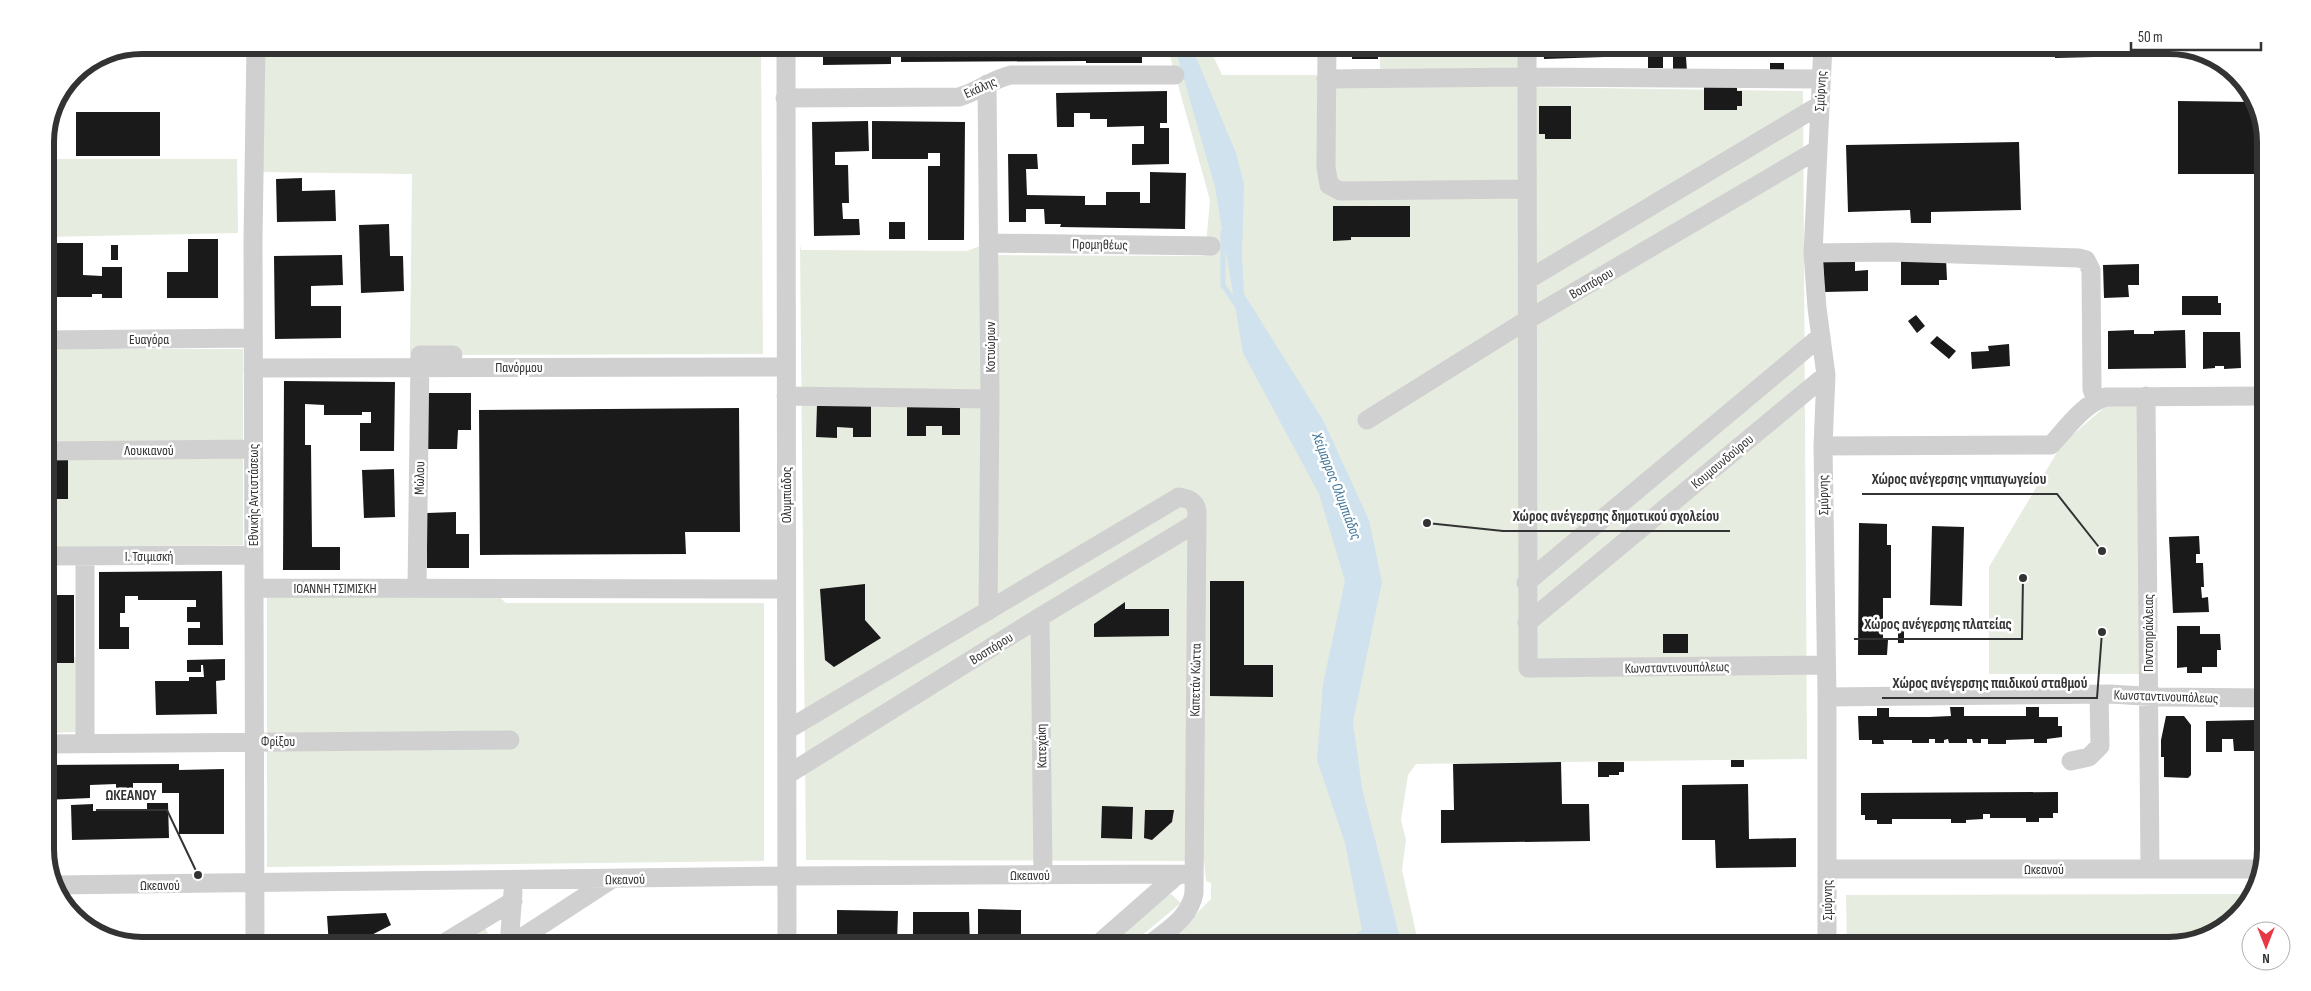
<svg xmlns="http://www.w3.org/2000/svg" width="2311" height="991" font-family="'Sofia Sans Condensed',sans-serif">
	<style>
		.green { fill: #e6ecdf }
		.water { fill: #cfe2ee }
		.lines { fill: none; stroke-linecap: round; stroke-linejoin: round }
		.stream { stroke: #cfe2ee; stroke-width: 5 }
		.building { fill: #1a1a1a }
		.minor { stroke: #d0d0d0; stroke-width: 19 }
		.labels { text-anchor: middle; stroke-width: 5; stroke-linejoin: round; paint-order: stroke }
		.street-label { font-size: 14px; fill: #333; stroke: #fff }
		.water-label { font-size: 15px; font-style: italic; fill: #3f7597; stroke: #fff }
		.rim { fill: none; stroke: #333; stroke-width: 6 }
		.leader { fill: none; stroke: #333; stroke-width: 2 }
		.callout-dot { fill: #333; stroke: #fff; stroke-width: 2 }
		.callout-label { font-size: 15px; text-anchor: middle; font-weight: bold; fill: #333; stroke: #fff; stroke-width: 5; stroke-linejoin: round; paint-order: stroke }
	</style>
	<rect width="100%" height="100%" fill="#fff"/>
	<path class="green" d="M 264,45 L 761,45 L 763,354 L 410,355 L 412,174 L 263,172 Z
		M 1167,45 L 1208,45 L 1222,75 L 1317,75 L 1318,88 L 1380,87 L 1380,45 L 1519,45 L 1519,87 L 1803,91 L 1807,759 L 1416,764 L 1408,775 L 1401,820 L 1406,840 L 1402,870 L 1419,946 L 1160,946 L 1187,923 L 1211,899 L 1211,883 L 1206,881 L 1204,861 L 806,860 L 800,245 L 801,250 L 967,251 L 980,246 L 981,255 L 1205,256 L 1210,200 Z
		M 45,159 L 237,159 L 238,233 L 45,237 Z
		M 45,349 L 243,349 L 243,545 L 45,547 Z
		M 2107,405 L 2146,405 L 2147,674 L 1989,674 L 1989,567 L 2062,444 Z
		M 495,593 L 506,603 L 764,603 L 764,861 L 267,867 L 267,594 Z
		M 45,657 L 78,657 L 80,732 L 45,733 Z
		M 1171,894 L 1181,903 L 1129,946 L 1106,946 L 1160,899 Z
		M 2252,894 L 2223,929 L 2169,946 L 1847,946 L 1846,895 Z
		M 484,926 L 494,946 L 452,946 Z"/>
	<path class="water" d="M 1174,45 L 1191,45 L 1236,153 L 1244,184 L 1242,255 L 1244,294 L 1323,420 L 1369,520 L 1382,582 L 1353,722 L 1362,788 L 1402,946 L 1340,946 L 1362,930 L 1345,843 L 1317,760 L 1323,684 L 1345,581 L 1319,494 L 1243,353 L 1215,187 Z"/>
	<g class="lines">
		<path class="stream" d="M 1223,232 L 1223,285 L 1238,307"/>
	</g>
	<path class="building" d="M 823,45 L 891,45 L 891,64 L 823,65 Z
		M 901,45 L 1142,45 L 1142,63 L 1086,63 L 1086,61 L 901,62 Z
		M 1220,45 L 1252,45 L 1252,51 L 1220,51 Z
		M 1271,45 L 1304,45 L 1304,50 L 1271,50 Z
		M 1352,45 L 1378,45 L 1378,59 L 1352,59 Z
		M 1543,45 L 1604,45 L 1604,57 L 1544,59 Z
		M 1648,45 L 1666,45 L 1666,49 L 1663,50 L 1663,68 L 1648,68 Z
		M 1730,45 L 1780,45 L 1781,54 L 1730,55 Z
		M 2055,45 L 2134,45 L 2134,56 L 2055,58 Z
		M 1636,46 L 1645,46 L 1645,55 L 1637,56 Z
		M 1673,57 L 1686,57 L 1687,72 L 1673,72 Z
		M 1770,63 L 1784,63 L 1784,71 L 1770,71 Z
		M 1704,79 L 1737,79 L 1737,91 L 1742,91 L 1742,106 L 1737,106 L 1737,110 L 1704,110 Z
		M 1167,91 L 1167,123 L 1160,123 L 1160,128 L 1169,128 L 1169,164 L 1132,165 L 1132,144 L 1144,144 L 1144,126 L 1107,127 L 1107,119 L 1090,119 L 1090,113 L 1074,113 L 1074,127 L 1057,127 L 1056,93 Z
		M 2178,101 L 2253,102 L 2266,136 L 2266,174 L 2178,174 Z
		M 1539,106 L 1571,106 L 1571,139 L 1545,139 L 1545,134 L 1539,134 Z
		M 76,112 L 160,112 L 160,156 L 76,156 Z
		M 868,121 L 869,151 L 835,152 L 835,165 L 848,165 L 849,203 L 842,203 L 843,219 L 859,219 L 860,235 L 814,236 L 812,122 Z
		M 872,121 L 965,122 L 964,240 L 928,240 L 928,166 L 940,166 L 940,153 L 928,153 L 928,159 L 872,159 Z
		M 2019,142 L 2021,210 L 1931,212 L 1931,223 L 1911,223 L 1910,210 L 1848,212 L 1846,145 Z
		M 1008,154 L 1037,154 L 1038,169 L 1026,169 L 1027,195 L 1085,196 L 1085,205 L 1106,205 L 1106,192 L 1140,192 L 1140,203 L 1150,203 L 1150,172 L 1186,173 L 1185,229 L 1060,227 L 1061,224 L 1045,224 L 1044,209 L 1026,209 L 1026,222 L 1009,222 Z
		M 302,178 L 302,191 L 335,190 L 336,221 L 277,222 L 276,179 Z
		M 1333,206 L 1410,206 L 1410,237 L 1351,237 L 1351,240 L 1333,241 Z
		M 889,222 L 905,222 L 905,239 L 889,239 Z
		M 389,224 L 390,256 L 403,256 L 404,291 L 361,293 L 359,225 Z
		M 188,239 L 218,239 L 218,298 L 167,298 L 167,272 L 188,272 Z
		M 51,243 L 83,243 L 83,275 L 102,276 L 102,267 L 122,267 L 122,298 L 102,298 L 102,294 L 92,294 L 92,297 L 51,297 Z
		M 111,245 L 118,245 L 118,260 L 111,260 Z
		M 342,255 L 343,285 L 311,286 L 311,306 L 341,306 L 341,338 L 275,339 L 274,256 Z
		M 1855,257 L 1855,271 L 1868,270 L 1868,291 L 1824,292 L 1823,258 Z
		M 1901,258 L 1946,258 L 1947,280 L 1939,280 L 1939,285 L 1901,285 Z
		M 2139,264 L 2139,285 L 2128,285 L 2129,297 L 2104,298 L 2103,265 Z
		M 2182,296 L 2218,296 L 2218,303 L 2221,303 L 2221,315 L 2182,315 Z
		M 1916,315 L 1925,326 L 1917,333 L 1908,321 Z
		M 2134,330 L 2134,334 L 2154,334 L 2154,331 L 2185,330 L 2186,368 L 2108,369 L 2108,331 Z
		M 2203,332 L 2240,332 L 2241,368 L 2224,369 L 2224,366 L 2215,366 L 2215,368 L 2203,369 Z
		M 1937,336 L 1956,351 L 1949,359 L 1930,343 Z
		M 2009,344 L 2010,366 L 1972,369 L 1971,352 L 1989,351 L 1988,346 Z
		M 284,381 L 395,382 L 394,451 L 360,451 L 360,423 L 371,423 L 371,412 L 362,412 L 362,415 L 324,415 L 324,405 L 305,404 L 305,445 L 311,445 L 312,547 L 340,547 L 340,570 L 283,570 Z
		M 425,393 L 471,393 L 471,430 L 458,430 L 457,449 L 425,449 Z
		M 907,404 L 960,405 L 960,435 L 942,435 L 942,426 L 926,426 L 926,436 L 907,436 Z
		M 817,405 L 871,406 L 871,437 L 853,437 L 853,428 L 837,427 L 837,438 L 816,437 Z
		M 739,408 L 740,532 L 685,532 L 686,554 L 480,555 L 479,410 Z
		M 45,458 L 68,458 L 68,499 L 45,499 Z
		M 394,469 L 395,517 L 364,518 L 362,470 Z
		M 456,512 L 456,534 L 469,534 L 469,568 L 427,568 L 427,513 Z
		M 1859,523 L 1887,524 L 1887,545 L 1891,545 L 1891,598 L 1883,598 L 1883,640 L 1888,640 L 1887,655 L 1858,655 Z
		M 1932,526 L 1964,527 L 1962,606 L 1930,605 Z
		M 2199,536 L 2200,554 L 2196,554 L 2196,563 L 2203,563 L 2204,587 L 2201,587 L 2202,598 L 2208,597 L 2209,612 L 2173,613 L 2169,537 Z
		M 222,571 L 223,645 L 188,645 L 188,628 L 200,628 L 200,622 L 187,622 L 187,607 L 196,607 L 196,600 L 138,600 L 138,596 L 125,596 L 125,613 L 120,613 L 120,627 L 129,627 L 129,649 L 99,649 L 99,572 Z
		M 1210,581 L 1244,581 L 1244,665 L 1273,665 L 1273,697 L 1210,696 Z
		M 865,584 L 865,620 L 881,638 L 834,667 L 825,660 L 820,589 Z
		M 52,595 L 74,595 L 74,663 L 52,663 L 52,649 L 45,649 L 45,618 L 52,618 Z
		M 1125,602 L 1125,609 L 1169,609 L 1169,636 L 1094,637 L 1094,624 Z
		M 2177,626 L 2200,626 L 2200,634 L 2220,634 L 2221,650 L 2217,650 L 2217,667 L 2202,667 L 2202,673 L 2187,673 L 2187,667 L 2177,668 Z
		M 1898,627 L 1904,627 L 1904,643 L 1898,643 Z
		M 1663,634 L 1688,634 L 1688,653 L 1663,653 Z
		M 225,659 L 225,680 L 216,681 L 217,714 L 156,715 L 155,681 L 189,681 L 189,677 L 204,677 L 203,665 L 201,665 L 201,672 L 187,672 L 187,660 Z
		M 1950,707 L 1964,707 L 1964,716 L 2026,716 L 2026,707 L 2039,707 L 2039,717 L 2058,717 L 2058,726 L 2062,726 L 2062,737 L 2047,739 L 2047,743 L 2034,743 L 2034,739 L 2006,740 L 2006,744 L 1988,744 L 1988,739 L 1981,739 L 1981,743 L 1973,743 L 1972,739 L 1967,739 L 1967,743 L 1949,743 L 1948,739 L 1944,740 L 1944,743 L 1935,743 L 1935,739 L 1929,739 L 1929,743 L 1912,743 L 1912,740 L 1883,740 L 1884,744 L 1872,744 L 1872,740 L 1859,740 L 1858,716 L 1877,716 L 1877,708 L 1889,708 L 1889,717 L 1929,717 L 1951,716 Z
		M 2166,716 L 2184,716 L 2191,725 L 2191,775 L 2188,778 L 2164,777 L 2164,757 L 2161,757 L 2161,740 Z
		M 2256,720 L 2256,735 L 2261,735 L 2261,751 L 2234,751 L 2233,739 L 2222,739 L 2222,752 L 2206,752 L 2206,721 Z
		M 1731,760 L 1744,760 L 1744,767 L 1731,767 Z
		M 1561,762 L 1562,804 L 1589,804 L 1590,841 L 1441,843 L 1441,810 L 1454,810 L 1453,764 Z
		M 1598,762 L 1624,762 L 1624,772 L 1619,772 L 1619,775 L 1609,775 L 1609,777 L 1598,777 Z
		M 179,764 L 179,770 L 224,769 L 224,834 L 179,834 L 179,793 L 162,793 L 162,783 L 133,783 L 133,790 L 116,790 L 116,784 L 90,785 L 90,798 L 45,800 L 45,765 Z
		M 1748,784 L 1749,839 L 1796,838 L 1796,867 L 1716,868 L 1715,840 L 1682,840 L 1682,785 Z
		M 2058,792 L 2058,813 L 2053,813 L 2053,818 L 2039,818 L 2039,822 L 2026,822 L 2026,818 L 1990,818 L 1990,814 L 1983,814 L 1983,819 L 1966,820 L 1966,823 L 1951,823 L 1951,819 L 1892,819 L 1892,824 L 1877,824 L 1877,820 L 1865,820 L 1865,815 L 1861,815 L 1861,793 Z
		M 147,803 L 168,803 L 169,838 L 72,840 L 71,805 L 93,804 L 93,811 L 147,810 Z
		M 1102,806 L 1133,807 L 1132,839 L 1101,838 Z
		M 1145,810 L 1174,810 L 1172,822 L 1152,840 L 1144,838 Z
		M 978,909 L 1021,910 L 1021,941 L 1011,941 L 1011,946 L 978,946 Z
		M 837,910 L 898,911 L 897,945 L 837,946 Z
		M 913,912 L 969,912 L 970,946 L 950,946 L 950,939 L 937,939 L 937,944 L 913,945 Z
		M 386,913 L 391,925 L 350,946 L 329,946 L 327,916 Z"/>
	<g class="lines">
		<path class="minor" d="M 786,45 L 787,946
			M 1327,45 L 1326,167 L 1329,185 L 1340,191 L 1527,189
			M 1527,45 L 1528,668 L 1826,665
			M 1823,45 L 1813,253 L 1817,308 L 1826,375 L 1823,446 L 1827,697 L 1827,946
			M 1326,79 L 1527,77 L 1821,79
			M 987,84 L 990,399 L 988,611
			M 785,98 L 959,97 C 978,92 992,79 1011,75 L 1175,75
			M 989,243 L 1211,246
			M 1813,253 L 1892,252 L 2079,258 L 2086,260 L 2091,270 L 2092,389 L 2096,401
			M 1529,279 L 1820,105
			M 45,340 L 253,338
			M 253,368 L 786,367
			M 786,396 L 990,399
			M 2146,396 L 2150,869
			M 1367,420 L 1527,320 L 1817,150
			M 1823,446 L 2051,445 C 2066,429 2084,403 2106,397 L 2266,396
			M 45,451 L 253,449
			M 45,556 L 254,555
			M 85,556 L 85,744
			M 1526,583 L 1821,336
			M 254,588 L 786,589
			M 417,588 L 420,355 L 453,355
			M 1040,617 L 1043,875
			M 1527,623 L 1826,375
			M 1827,697 L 2110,694 L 2159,697 L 2266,698
			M 787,730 L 1179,497 C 1188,499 1195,500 1197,511 L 1194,893 C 1190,918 1166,931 1148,946
			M 45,744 L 510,740
			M 2071,761 L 2089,757 L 2100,746 L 2099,694
			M 787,775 L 1040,617 L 1196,523
			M 1827,869 L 2262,869
			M 56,885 L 787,876 L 1194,874
			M 255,946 L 253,240 L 256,45
			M 439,946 L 513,901
			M 509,946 L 612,879
			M 509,946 L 513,892
			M 1096,946 L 1177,875"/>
	</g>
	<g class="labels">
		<g class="street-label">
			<text transform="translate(980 87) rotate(-24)" y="5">Εκάλης</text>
			<text transform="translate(1820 91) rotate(-87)" y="5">Σμύρνης</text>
			<text transform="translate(1100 244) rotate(1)" y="5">Προμηθέως</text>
			<text transform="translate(1591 283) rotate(-30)" y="5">Βοσπόρου</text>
			<text x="149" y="344">Ευαγόρα</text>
			<text transform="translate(990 347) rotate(-90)" y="5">Κοτυώρων</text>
			<text x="519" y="372">Πανόρμου</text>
			<text x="149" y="455">Λουκιανού</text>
			<text transform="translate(1722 461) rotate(-40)" y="5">Κουμουνδούρου</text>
			<text transform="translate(419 478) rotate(-89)" y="5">Μώλου</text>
			<text transform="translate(253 495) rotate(-90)" y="5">Εθνικής Αντιστάσεως</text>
			<text transform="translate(786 495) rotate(-90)" y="5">Ολυμπιάδος</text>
			<text transform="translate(1823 495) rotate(-91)" y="5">Σμύρνης</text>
			<text x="149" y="561">Ι. Τσιμισκή</text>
			<text x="335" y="593">ΙΟΑΝΝΗ ΤΣΙΜΙΣΚΗ</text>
			<text transform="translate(2148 633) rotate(-90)" y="5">Ποντοηράκλειας</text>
			<text transform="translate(991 648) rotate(-32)" y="5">Βοσπόρου</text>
			<text transform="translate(1677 667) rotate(-1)" y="5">Κωνσταντινουπόλεως</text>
			<text transform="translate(1195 680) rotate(-89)" y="5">Καπετάν Κώττα</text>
			<text transform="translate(2166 696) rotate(2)" y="5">Κωνσταντινουπόλεως</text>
			<text x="278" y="746">Φρίξου</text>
			<text transform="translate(1041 746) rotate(-91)" y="5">Κατεχάκη</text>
			<text x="2044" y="874">Ωκεανού</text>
			<text x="1030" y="880">Ωκεανού</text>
			<text transform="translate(625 879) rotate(-1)" y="5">Ωκεανού</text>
			<text x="160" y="890">Ωκεανού</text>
			<text transform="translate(1827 900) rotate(-90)" y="5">Σμύρνης</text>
		</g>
		<g class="water-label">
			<text transform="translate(1337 486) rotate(69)" y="5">Χείμαρρος Ολυμπιάδος</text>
		</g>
	</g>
	<path d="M0 0H2311V991H0ZM142 54H2169A88 88 0 0 1 2257 142V849A88 88 0 0 1 2169 937H142A88 88 0 0 1 54 849V142A88 88 0 0 1 142 54Z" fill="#fff" fill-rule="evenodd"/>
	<path class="rim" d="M142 54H2169A88 88 0 0 1 2257 142V849A88 88 0 0 1 2169 937H142A88 88 0 0 1 54 849V142A88 88 0 0 1 142 54Z"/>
	<path class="leader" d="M2102 551L2057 494H1862M1427 523L1503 531H1730M2023 578L2022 639H1854M2102 632L2097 698H1882M198 875L167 810H96"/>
	<g class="callout-dot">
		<circle cx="2102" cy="551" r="5"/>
		<circle cx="1427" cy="523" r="5"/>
		<circle cx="2023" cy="578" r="5"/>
		<circle cx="2102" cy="632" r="5"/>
		<circle cx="198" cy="875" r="5"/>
	</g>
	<g class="callout-label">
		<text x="1959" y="484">Χώρος ανέγερσης νηπιαγωγείου</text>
		<text x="1616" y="521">Χώρος ανέγερσης δημοτικού σχολείου</text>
		<text x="1938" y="629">Χώρος ανέγερσης πλατείας</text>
		<text x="1990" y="688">Χώρος ανέγερσης παιδικού σταθμού</text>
		<text x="131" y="800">ΩΚΕΑΝΟΥ</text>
	</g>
	<g transform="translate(2266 946) rotate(180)"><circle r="24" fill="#ffffff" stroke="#adadad"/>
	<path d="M0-4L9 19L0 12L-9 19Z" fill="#e63946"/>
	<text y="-8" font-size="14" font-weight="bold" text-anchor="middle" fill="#333333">N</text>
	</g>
	<path d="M2131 42v8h130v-8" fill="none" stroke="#333333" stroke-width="2.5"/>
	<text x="2138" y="42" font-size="15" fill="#333333" stroke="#ffffff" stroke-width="4" paint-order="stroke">50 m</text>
</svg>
